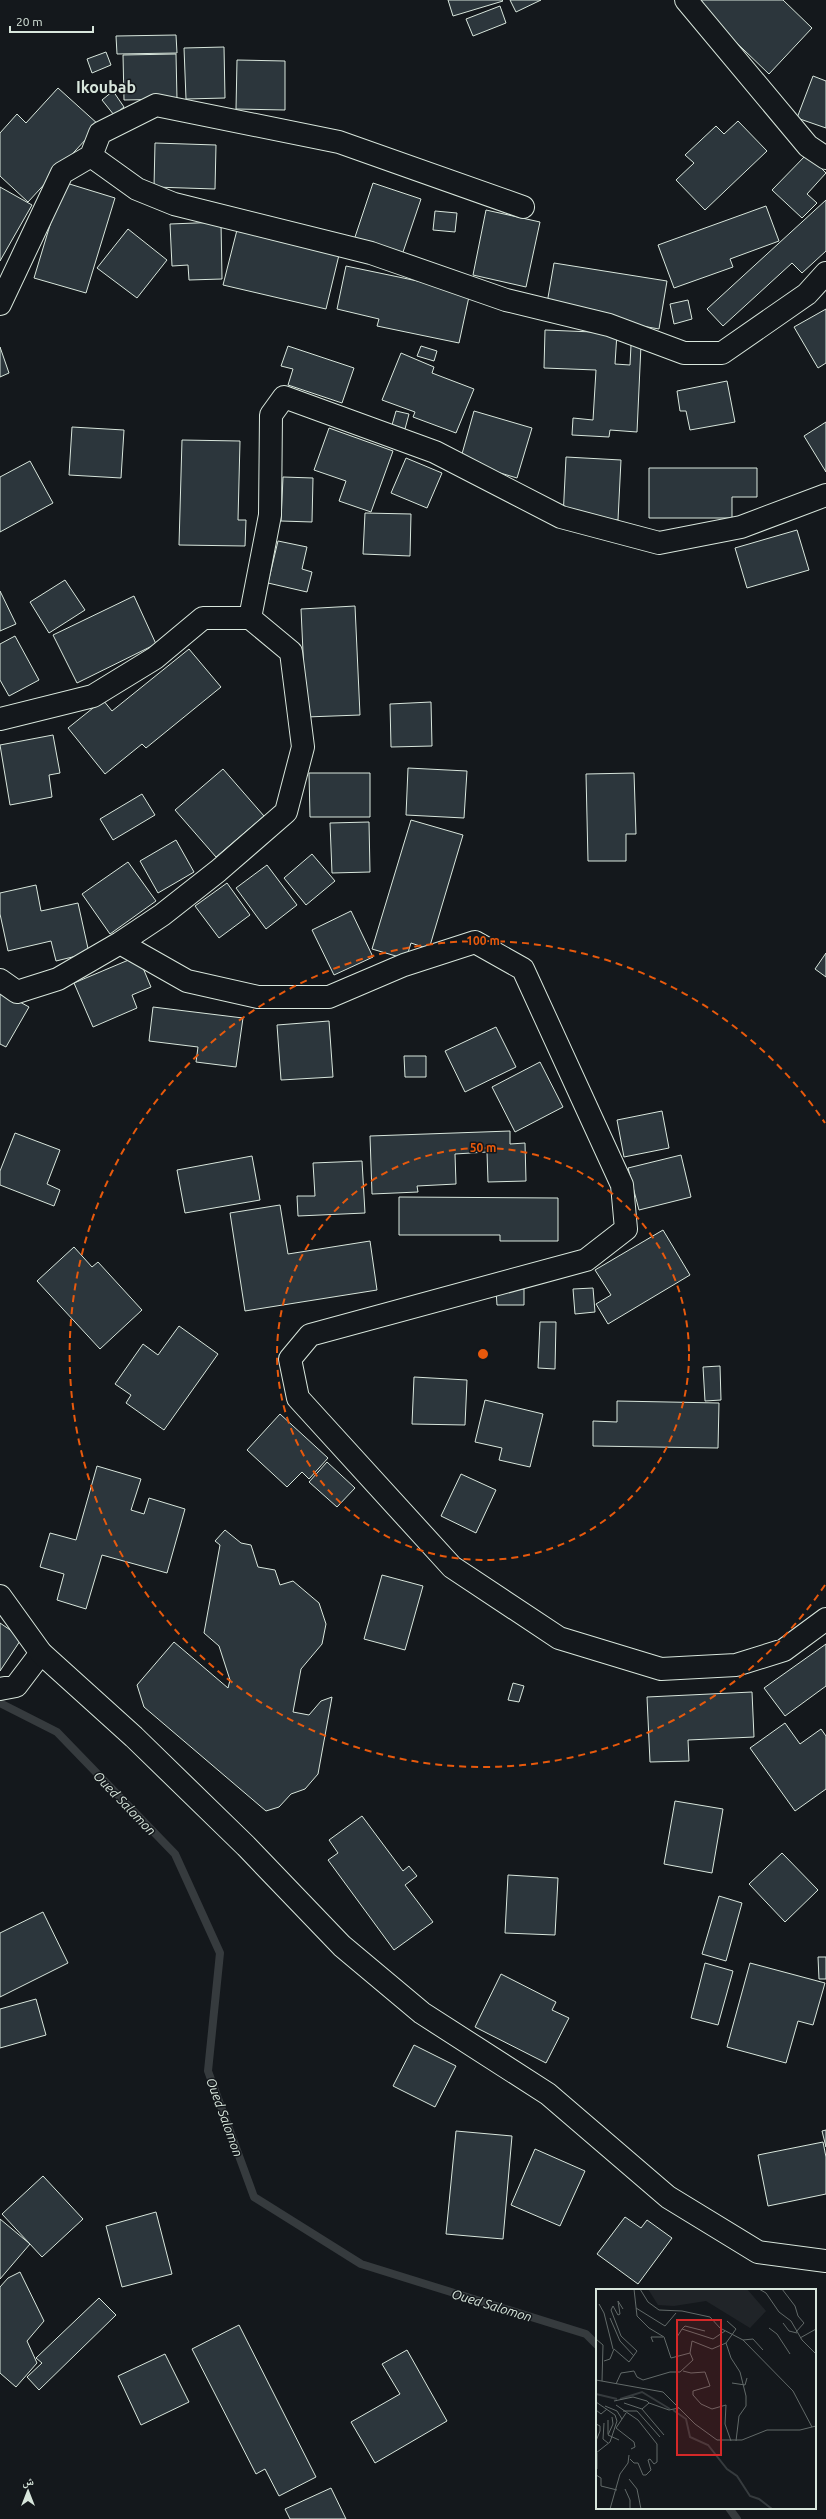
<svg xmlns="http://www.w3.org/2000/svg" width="826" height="2519" font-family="Ubuntu,'Noto Naskh Arabic',sans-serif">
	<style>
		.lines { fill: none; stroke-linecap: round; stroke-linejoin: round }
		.stream { stroke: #363b3e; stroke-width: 8 }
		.building { fill: #2c363c; stroke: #d8e6dc }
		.minor-casing { stroke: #d8e6dc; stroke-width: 24 }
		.tertiary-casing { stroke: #d8e6dc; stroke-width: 24 }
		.minor { stroke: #14181c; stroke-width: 22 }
		.tertiary { stroke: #14181c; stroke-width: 22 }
		.ring { fill: none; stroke: #e8590c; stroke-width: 2; stroke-dasharray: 7 5 }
		.labels { text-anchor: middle; stroke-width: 3; stroke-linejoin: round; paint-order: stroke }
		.water-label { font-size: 13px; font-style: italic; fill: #d8e6dc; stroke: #14181c }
		.district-label { font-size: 16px; font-weight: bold; fill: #d8e6dc; stroke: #14181c }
		.inset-river { fill: none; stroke: #363b3e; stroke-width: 2 }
		.inset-road { fill: none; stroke: #626a69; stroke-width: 1 }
		.view { fill: #d62828; fill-opacity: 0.15; stroke: #d62828; stroke-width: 2 }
		.inset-edge { fill: none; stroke: #d8e6dc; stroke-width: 2 }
		.centre { fill: #e8590c; stroke: #14181c; stroke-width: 2 }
		.ring-label { font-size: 12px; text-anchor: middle; font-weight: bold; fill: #e8590c; stroke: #14181c; stroke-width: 3; stroke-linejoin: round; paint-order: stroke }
	</style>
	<rect width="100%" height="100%" fill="#14181c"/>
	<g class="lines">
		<path class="stream" d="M 0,1703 L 57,1732 L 175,1854 L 220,1953 L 208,2071 L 254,2197 L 361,2264 L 586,2334 L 597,2345
			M 729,2508 L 737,2519"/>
	</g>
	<path class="building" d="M 448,0 L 502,0 L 503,1 L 453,16 Z
		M 510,0 L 541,0 L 516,12 Z
		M 696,0 L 783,0 L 812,28 L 769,74 L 694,2 Z
		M 500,6 L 506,23 L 473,36 L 466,19 Z
		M 176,35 L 177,53 L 117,54 L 116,36 Z
		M 224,47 L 225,98 L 186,99 L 184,48 Z
		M 106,52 L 111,65 L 92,73 L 87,59 Z
		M 176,54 L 177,99 L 124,100 L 123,55 Z
		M 237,60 L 285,61 L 285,110 L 236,109 Z
		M 813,76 L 826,81 L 826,128 L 797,118 Z
		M 58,88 L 99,125 L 28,202 L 0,176 L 0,133 L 17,114 L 26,123 Z
		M 113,91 L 124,107 L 114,115 L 102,100 Z
		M 738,121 L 767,151 L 705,210 L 676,180 L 694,163 L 685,155 L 716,126 L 724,134 Z
		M 155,143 L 216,145 L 215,189 L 154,187 Z
		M 807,154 L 826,173 L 807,194 L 817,203 L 802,218 L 772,190 Z
		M 63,182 L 115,198 L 86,293 L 34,278 Z
		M 373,183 L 421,199 L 400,261 L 352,246 Z
		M 0,187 L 32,205 L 0,261 Z
		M 826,200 L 826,251 L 802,273 L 792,263 L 723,326 L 707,309 Z
		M 766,206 L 779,241 L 730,259 L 733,267 L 674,288 L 658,245 Z
		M 486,210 L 540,222 L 526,287 L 473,275 Z
		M 435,211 L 457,213 L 455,232 L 433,230 Z
		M 221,222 L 222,279 L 189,280 L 188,265 L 172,266 L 170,224 Z
		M 128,229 L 167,260 L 137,298 L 97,268 Z
		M 237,230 L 339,255 L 326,309 L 223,285 Z
		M 554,263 L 667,281 L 659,329 L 546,309 Z
		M 346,266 L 470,292 L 459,343 L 377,326 L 379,319 L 337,309 Z
		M 688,300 L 692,319 L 674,324 L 670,304 Z
		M 826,309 L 826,363 L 818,368 L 794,327 Z
		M 545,330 L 617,333 L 615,364 L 630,365 L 631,345 L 641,345 L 637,432 L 610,430 L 609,437 L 572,435 L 573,418 L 593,420 L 596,370 L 544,368 Z
		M 288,346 L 354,368 L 342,403 L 288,385 L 293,369 L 281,366 Z
		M 421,346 L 437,351 L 434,361 L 417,356 Z
		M 0,347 L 9,373 L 0,377 Z
		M 401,353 L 434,367 L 432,373 L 474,389 L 456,433 L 413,417 L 415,412 L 382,400 Z
		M 727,381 L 735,422 L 690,430 L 686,411 L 680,411 L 677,391 Z
		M 396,411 L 409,414 L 405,429 L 392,425 Z
		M 474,411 L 532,428 L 517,478 L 460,461 Z
		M 826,422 L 826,472 L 804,436 Z
		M 72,427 L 124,430 L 121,478 L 69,475 Z
		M 329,428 L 393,451 L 371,512 L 339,501 L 346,481 L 314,470 Z
		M 182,440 L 240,441 L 238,520 L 246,520 L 245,546 L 179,545 Z
		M 566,457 L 621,460 L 618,520 L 563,518 Z
		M 406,458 L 442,473 L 427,508 L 391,493 Z
		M 30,461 L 53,503 L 0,532 L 0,477 Z
		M 649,468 L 757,468 L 757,497 L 732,497 L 732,518 L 649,518 Z
		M 283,477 L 313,478 L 312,522 L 281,521 Z
		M 365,513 L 411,514 L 410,556 L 363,554 Z
		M 797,530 L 809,570 L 747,588 L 735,548 Z
		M 278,541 L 307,547 L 302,569 L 312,572 L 307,592 L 268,583 Z
		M 65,580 L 85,610 L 49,633 L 30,602 Z
		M 0,591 L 16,624 L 0,631 Z
		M 134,596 L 156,644 L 77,683 L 53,635 Z
		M 355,606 L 360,715 L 306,717 L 301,609 Z
		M 15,636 L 39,680 L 9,696 L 0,680 L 0,644 Z
		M 189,649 L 221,687 L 146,748 L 142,744 L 105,774 L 68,728 L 103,700 L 112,711 Z
		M 431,702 L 432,746 L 391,747 L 390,704 Z
		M 53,735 L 60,773 L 49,775 L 52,797 L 10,805 L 0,745 Z
		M 408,768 L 467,771 L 464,818 L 406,815 Z
		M 223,769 L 264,816 L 216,857 L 175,810 Z
		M 309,773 L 370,773 L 370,817 L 310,817 Z
		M 634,773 L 636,834 L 626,834 L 626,861 L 588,861 L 586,774 Z
		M 142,794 L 155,815 L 113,840 L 100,819 Z
		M 411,820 L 463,835 L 429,949 L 411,943 L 406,959 L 372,949 Z
		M 369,822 L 370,872 L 332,873 L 330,823 Z
		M 176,840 L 194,872 L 158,893 L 140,861 Z
		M 312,854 L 335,881 L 306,905 L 284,878 Z
		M 128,862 L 156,901 L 110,934 L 82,894 Z
		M 267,865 L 297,905 L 266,929 L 236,888 Z
		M 227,883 L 250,915 L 219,938 L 195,906 Z
		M 36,885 L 41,911 L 78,903 L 89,953 L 56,961 L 51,941 L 8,951 L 0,914 L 0,893 Z
		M 351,911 L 373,957 L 334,975 L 312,930 Z
		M 826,953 L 826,977 L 815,969 Z
		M 138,956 L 151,987 L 132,995 L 137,1008 L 93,1027 L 74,983 Z
		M 0,991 L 29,1007 L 6,1047 L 0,1044 Z
		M 153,1007 L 243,1018 L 236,1067 L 196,1062 L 198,1047 L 149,1041 Z
		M 329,1021 L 333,1077 L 281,1080 L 277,1025 Z
		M 496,1027 L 516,1067 L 465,1092 L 445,1051 Z
		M 404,1056 L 426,1056 L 426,1077 L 405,1077 Z
		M 540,1062 L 563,1107 L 515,1132 L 492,1087 Z
		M 662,1111 L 669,1148 L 624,1157 L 617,1120 Z
		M 510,1131 L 510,1144 L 525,1143 L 526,1181 L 488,1182 L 487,1152 L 455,1154 L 456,1184 L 417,1186 L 418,1192 L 372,1194 L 370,1136 Z
		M 15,1133 L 60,1150 L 47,1184 L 60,1190 L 54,1206 L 0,1185 L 0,1171 Z
		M 681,1155 L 691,1197 L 639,1210 L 628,1168 Z
		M 252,1156 L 260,1200 L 185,1213 L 177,1170 Z
		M 362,1161 L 365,1213 L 298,1216 L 297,1196 L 315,1196 L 313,1163 Z
		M 399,1197 L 558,1198 L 558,1241 L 500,1241 L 500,1235 L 399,1235 Z
		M 280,1205 L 288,1254 L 370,1241 L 377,1290 L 245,1311 L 230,1213 Z
		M 663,1230 L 690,1275 L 608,1324 L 596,1304 L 611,1295 L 595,1270 Z
		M 74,1247 L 92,1267 L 98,1262 L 142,1310 L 100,1349 L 37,1281 Z
		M 593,1288 L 595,1312 L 575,1314 L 573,1289 Z
		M 524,1289 L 524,1305 L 497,1305 L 496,1290 Z
		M 540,1322 L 556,1322 L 555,1369 L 538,1368 Z
		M 179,1326 L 218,1354 L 164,1430 L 126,1403 L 131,1395 L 115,1384 L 143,1344 L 158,1355 Z
		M 720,1366 L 721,1400 L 705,1401 L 703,1367 Z
		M 414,1377 L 467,1380 L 465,1425 L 412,1424 Z
		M 485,1400 L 543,1414 L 530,1467 L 499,1460 L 502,1448 L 475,1442 Z
		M 617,1401 L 719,1403 L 718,1448 L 593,1446 L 593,1421 L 617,1422 Z
		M 280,1414 L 328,1458 L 309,1479 L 302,1472 L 287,1487 L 247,1450 Z
		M 327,1462 L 355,1488 L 337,1507 L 309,1482 Z
		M 97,1466 L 141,1479 L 131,1510 L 144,1514 L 149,1498 L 185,1509 L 167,1573 L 102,1555 L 86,1609 L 57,1600 L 64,1574 L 40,1567 L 50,1533 L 76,1540 Z
		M 461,1474 L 496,1490 L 476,1533 L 441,1516 Z
		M 225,1530 L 241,1543 L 251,1545 L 258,1567 L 275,1570 L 280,1585 L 293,1581 L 319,1603 L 326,1624 L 322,1644 L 301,1669 L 293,1712 L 309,1715 L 321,1701 L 332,1697 L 318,1774 L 305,1789 L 291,1794 L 279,1807 L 266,1811 L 144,1707 L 137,1685 L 174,1642 L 228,1688 L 230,1680 L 219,1646 L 204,1633 L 220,1545 L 215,1541 Z
		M 382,1575 L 423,1586 L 405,1650 L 364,1639 Z
		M 0,1623 L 22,1638 L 0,1671 Z
		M 826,1644 L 826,1686 L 785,1716 L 764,1688 Z
		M 513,1683 L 524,1686 L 519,1702 L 508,1700 Z
		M 752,1692 L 754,1737 L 688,1740 L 689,1761 L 650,1762 L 647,1697 Z
		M 785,1723 L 800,1744 L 821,1729 L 826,1736 L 826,1789 L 795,1811 L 750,1748 Z
		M 675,1801 L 723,1809 L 712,1873 L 664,1864 Z
		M 362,1816 L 403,1871 L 409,1866 L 417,1876 L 405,1885 L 433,1922 L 394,1950 L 328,1860 L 338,1853 L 329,1840 Z
		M 782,1853 L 818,1890 L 785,1922 L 749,1884 Z
		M 508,1875 L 558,1878 L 555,1935 L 505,1933 Z
		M 719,1896 L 742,1903 L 726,1961 L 702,1954 Z
		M 43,1912 L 68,1963 L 0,1997 L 0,1933 Z
		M 818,1957 L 826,1957 L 826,1979 L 819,1979 Z
		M 705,1963 L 733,1971 L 718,2025 L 691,2018 Z
		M 750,1963 L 825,1983 L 813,2025 L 798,2021 L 786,2063 L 727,2047 Z
		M 501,1974 L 556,2002 L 552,2010 L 569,2018 L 546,2063 L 475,2027 Z
		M 36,1999 L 46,2035 L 0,2048 L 0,2009 Z
		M 414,2045 L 456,2066 L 435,2107 L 393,2086 Z
		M 826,2130 L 826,2147 L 822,2131 Z
		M 456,2131 L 512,2136 L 503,2239 L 446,2234 Z
		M 823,2142 L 826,2157 L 826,2194 L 768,2206 L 758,2155 Z
		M 535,2149 L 585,2171 L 560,2226 L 511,2205 Z
		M 43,2176 L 83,2219 L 42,2257 L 2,2214 Z
		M 156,2212 L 172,2274 L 122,2287 L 106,2226 Z
		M 625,2217 L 641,2228 L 647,2220 L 672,2238 L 638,2284 L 597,2254 Z
		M 0,2219 L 30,2244 L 0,2279 Z
		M 20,2272 L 44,2321 L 27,2341 L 37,2363 L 16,2387 L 0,2373 L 0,2287 L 8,2278 Z
		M 99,2298 L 116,2315 L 39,2390 L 27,2377 L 42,2363 L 36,2358 Z
		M 239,2325 L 316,2477 L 279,2496 L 265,2469 L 256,2474 L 192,2349 Z
		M 407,2350 L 447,2421 L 375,2463 L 351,2422 L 400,2394 L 382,2364 Z
		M 165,2354 L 189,2402 L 141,2425 L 118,2376 Z
		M 331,2488 L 346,2519 L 290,2519 L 285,2509 Z"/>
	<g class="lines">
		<defs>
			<path id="minor" d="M 686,0 L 808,146 L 826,158
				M 91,156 L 100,133 L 156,105 L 339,142 L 523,207
				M 0,304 L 62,173 L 91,156 L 137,189 L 174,204 L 371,253 L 506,300 L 609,325 L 684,353 L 722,353 L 807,294 L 826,273
				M 250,618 L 270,515 L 271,415 L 284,397 L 435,452 L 561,517 L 659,543 L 741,527 L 826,495
				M 0,719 L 93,696 L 155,658 L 203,618 L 250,618 L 291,652 L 303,747 L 286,812 L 218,871 L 162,915 L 120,943 L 58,979 L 17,992 L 0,980
				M 120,943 L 187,981 L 258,997 L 329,997 L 404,965 L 475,942 L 523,969 L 622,1185 L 626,1229 L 586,1260 L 310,1335 L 290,1359 L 298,1398 L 452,1567 L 559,1638 L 661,1669 L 736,1665 L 784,1650 L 826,1619
				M 0,1689 L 16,1686 L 41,1653"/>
			<path id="tertiary" d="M 0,1596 L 41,1653 L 134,1737 L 246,1846 L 342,1946 L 422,2013 L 548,2094 L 668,2197 L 758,2252 L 826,2261"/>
		</defs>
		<use href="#minor" class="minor-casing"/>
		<use href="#tertiary" class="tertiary-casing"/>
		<use href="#minor" class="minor"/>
		<use href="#tertiary" class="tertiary"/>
	</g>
	<g class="ring">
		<circle cx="483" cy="1354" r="206"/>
		<path d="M825 1585A413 413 0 1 1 825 1123"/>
	</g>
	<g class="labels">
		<g class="water-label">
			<text transform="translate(125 1803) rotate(46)" y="5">Oued Salomon</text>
			<text transform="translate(225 2117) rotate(70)" y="5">Oued Salomon</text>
			<text transform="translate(492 2305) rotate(17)" y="5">Oued Salomon</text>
		</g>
		<g class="district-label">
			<text x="106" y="93">Ikoubab</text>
		</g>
	</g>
	<g transform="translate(596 2289)">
		<rect width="220" height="220" fill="#14181c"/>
		<path d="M 52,0 L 151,0 L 170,22 L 154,39 L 110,12 L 78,17 L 62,16 Z" fill="#202428"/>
		<path class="inset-river" d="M 0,105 L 21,110M 24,110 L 46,103 L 74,120M 77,121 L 90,130 L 94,148 L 112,156 L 131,180 L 141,187 L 154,207 L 163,210 L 176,220"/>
		<path class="inset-road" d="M 44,0 L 52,13 L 63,21 L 86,22 L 114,28 L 124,39 L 147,51 L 197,102 L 216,138M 163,0 L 170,4 L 183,23 L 195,32 L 206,51 L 220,65M 186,0 L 199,17 L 202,27 L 208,34 L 200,43M 3,15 L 8,24 L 17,60M 40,19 L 69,37 L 80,24M 14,29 L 24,52 L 38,67M 131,32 L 140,40 L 130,54 L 135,69 L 144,83 L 150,107 L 150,117 L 143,127 L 140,152M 187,34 L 193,42 L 201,44M 173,39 L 181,45 L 194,65M 86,40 L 89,37 L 109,42M 81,48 L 86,40 L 117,50 L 129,42M 204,49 L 220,40M 0,50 L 7,56 L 6,92M 147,51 L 157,50 L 167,61M 57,53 L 55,48 L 67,48M 94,64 L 96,52 L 116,60 L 130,54M 8,72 L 14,70 L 18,60 L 33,73 L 41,62 L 25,47 L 15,21 L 17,17 L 22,26 L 24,25 L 22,12 L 27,20M 87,82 L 95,84 L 109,83 L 114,97 L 97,102 L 97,106 L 105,115 L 116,120 L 130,116 L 129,135 L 135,152M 0,91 L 67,103 L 99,135 L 121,151 L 146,151 L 171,141 L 204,141 L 220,137M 136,94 L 149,96 L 151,89M 20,95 L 25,84 L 38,82 L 41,88 L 47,91 L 74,83 L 84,83 L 97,71 L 94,64 L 75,69 L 68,48 L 53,39 L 41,27 L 38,0M 18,112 L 37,108 L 51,112 L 53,114 L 46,120M 0,113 L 19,126 L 21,132 L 14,153 L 0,164M 28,114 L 46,120 L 68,146M 53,114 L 73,121 L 83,119M 20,116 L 42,131 L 61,155 L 61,173 L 58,175 L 54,170 L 52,171 L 55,181 L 50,186 L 47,186 L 42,174 L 38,174 L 34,170M 9,117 L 21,122 L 26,130M 0,121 L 5,125 L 11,120M 27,122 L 41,122 L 64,148M 30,124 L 20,139 L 38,153 L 39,158 L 35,160M 16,128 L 17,135 L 12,146 L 23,151M 8,134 L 7,150 L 12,154M 0,135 L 4,137 L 4,142 L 0,152M 12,145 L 12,131M 1,180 L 1,164M 0,186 L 5,189 L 5,197 L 21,201M 33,190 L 41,200 L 45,220M 29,200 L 34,211 L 34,220M 14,220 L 24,185 L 32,174 L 33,166M 16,220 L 31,220"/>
		<path class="view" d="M 81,31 L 125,31 L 125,166 L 81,166 Z"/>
		<rect width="220" height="220" class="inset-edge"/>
	</g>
	<circle cx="483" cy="1354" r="6" class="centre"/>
	<g class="ring-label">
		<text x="483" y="945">100 m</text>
		<text x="483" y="1152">50 m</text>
	</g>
	<g transform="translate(28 2491)" stroke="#14181c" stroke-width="3" paint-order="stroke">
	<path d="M0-3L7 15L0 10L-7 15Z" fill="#d8e6dc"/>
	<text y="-6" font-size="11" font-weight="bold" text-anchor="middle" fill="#d8e6dc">ش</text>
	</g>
	<path d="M10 26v6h83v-6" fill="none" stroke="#d8e6dc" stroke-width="2"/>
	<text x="16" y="26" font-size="12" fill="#d8e6dc" stroke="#14181c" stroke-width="3" paint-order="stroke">20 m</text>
</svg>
